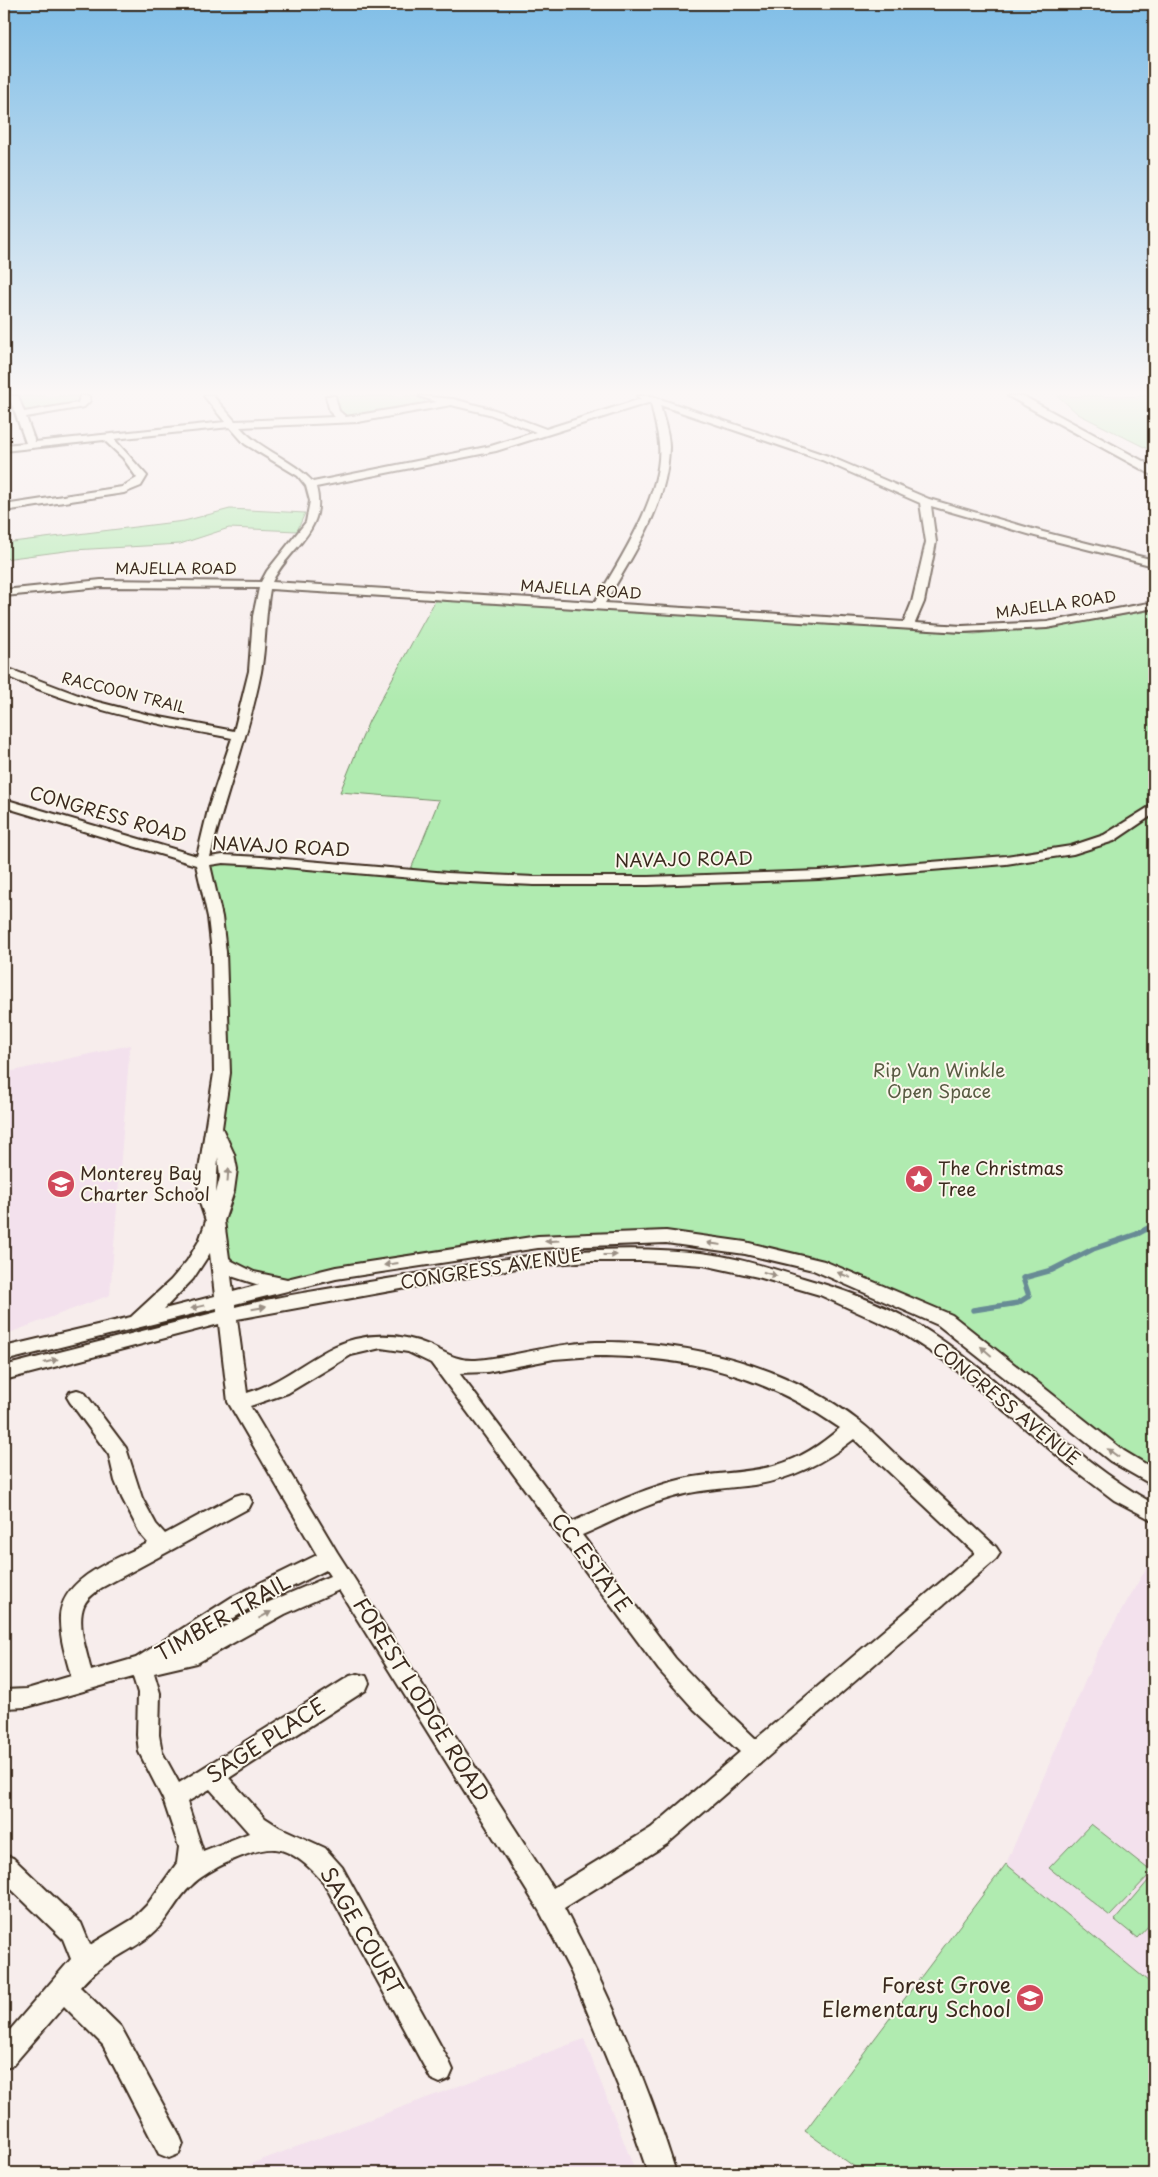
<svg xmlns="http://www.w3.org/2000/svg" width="1158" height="2177" font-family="'Playpen Sans',sans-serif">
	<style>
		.built { fill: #f3e1ed }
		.green { fill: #b0ebb0; stroke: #768a67 }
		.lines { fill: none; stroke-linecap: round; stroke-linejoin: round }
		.stream { stroke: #678b95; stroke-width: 5.5 }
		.minor-casing { stroke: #3b2a1e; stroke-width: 4 }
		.major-casing { stroke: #3b2a1e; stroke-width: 4 }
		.minor { fill: #fbf7ec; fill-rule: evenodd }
		.major { fill: #fbf7ec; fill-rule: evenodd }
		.oneway { fill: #9b9085 }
		.labels { text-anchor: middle; stroke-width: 4; stroke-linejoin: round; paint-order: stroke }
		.far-street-label { font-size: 15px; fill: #3b2a1e; stroke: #fbf7ec }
		.street-label { font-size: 18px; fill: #3b2a1e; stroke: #fbf7ec }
		.park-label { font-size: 18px; fill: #585a42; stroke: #fbf7ec }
		.poi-label { font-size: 18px; fill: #3b2a1e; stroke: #fbf7ec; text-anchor: start }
		.near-street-label { font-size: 21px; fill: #3b2a1e; stroke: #fbf7ec }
		.near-poi-label { font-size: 21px; fill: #3b2a1e; stroke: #fbf7ec; text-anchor: end }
	</style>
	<rect width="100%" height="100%" fill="#f7edec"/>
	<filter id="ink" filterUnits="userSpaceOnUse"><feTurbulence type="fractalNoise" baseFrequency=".02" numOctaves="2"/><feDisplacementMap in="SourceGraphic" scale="10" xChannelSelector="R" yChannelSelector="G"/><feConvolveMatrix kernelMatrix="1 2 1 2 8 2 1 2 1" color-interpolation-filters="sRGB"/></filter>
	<g filter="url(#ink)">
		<path class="built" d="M 130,1045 L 110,1295 L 4,1335 L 4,1073 Z
			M 1154,1555 L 1154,2173 L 863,2173 L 805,2131 L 1006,1864 L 1099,1649 Z
			M 584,2039 L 636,2173 L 227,2173 Z"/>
		<path class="green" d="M 17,396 L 80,396 L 81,402 L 79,404 L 27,413 L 24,412 Z
			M 334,396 L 415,396 L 425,401 L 421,406 L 353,418 L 342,414 Z
			M 1058,396 L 1154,396 L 1154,452 L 1078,414 Z
			M 230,509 L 305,513 L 297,531 L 229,528 L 180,544 L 73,550 L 4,559 L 4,543 L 184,521 Z
			M 440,600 L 975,634 L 1065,625 L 1154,610 L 1154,806 L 1151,810 L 1154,809 L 1154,1478 L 1117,1456 L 968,1336 L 855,1279 L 745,1248 L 602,1238 L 282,1282 L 219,1260 L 225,1196 L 215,1130 L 219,952 L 202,862 L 223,859 L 409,874 L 439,800 L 340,792 L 369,721 L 435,601 Z
			M 1091,1824 L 1152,1872 L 1110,1916 L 1049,1868 Z
			M 1006,1864 L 1154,1986 L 1154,2173 L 863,2173 L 805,2131 Z
			M 1154,1874 L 1154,1920 L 1137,1938 L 1115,1920 Z"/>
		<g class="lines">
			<path class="stream" d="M 973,1310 L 1018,1303 L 1029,1296 L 1023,1278 L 1052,1270 L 1093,1249 L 1137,1234 L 1154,1225"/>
			<defs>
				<path id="minor" d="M 9,396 L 18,396 L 24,412 L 78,403 L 80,396 L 89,396 L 90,401 L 84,407 L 26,417 L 35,442 L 225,422 L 204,396 L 213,396 L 235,421 L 335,417 L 330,412 L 326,396 L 335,396 L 339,411 L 346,417 L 437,402 L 419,396 L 453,399 L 495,410 L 546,429 L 641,399 L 637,396 L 651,396 L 828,456 L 929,499 L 1043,532 L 1154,560 L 1154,566 L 1035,536 L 931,506 L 936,542 L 924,602 L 915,623 L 962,626 L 1047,622 L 1154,602 L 1154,608 L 1047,628 L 962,632 L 270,589 C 265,616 266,645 261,672 C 249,735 225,795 210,857 L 223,855 L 261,857 L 448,873 L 534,877 L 648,877 L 819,871 L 1006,856 L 1071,846 L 1104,835 L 1154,804 L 1154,814 L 1114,841 L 1073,854 L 1006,864 L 819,879 L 648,885 L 534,885 L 448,881 L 261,865 L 223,863 L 210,865 L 222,917 L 226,952 L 230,1073 L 222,1128 L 234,1154 L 237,1169 L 234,1191 L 224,1221 L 229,1258 L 232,1261 L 254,1272 L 287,1279 L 336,1267 L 538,1236 L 666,1231 L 745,1242 L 824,1261 L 952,1315 L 1124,1451 L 1154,1469 L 1154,1486 L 1110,1461 L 938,1325 L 813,1270 L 745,1254 L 666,1243 L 538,1248 L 336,1279 L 235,1304 L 235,1307 C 287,1294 341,1287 393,1278 C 498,1259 594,1241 701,1253 C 736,1257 770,1268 803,1278 C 838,1288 884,1304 915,1323 C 1001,1374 1066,1456 1154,1504 L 1154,1521 L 1114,1500 L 1072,1468 L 948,1363 L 899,1331 L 820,1295 L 758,1277 L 703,1265 L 644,1261 L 589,1261 L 522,1267 L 237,1319 L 247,1393 C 288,1381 316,1349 355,1339 C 380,1333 405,1335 429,1345 C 446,1353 456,1361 476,1360 C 516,1357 553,1343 596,1342 C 690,1341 785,1364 860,1422 C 877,1435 891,1451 907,1465 C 937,1492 967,1520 996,1547 L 1000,1553 L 996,1559 L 667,1844 L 564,1908 C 608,1992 648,2082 676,2173 L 648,2173 L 619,2088 L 571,1972 L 540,1912 L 339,1590 L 285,1614 L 197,1663 L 154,1673 L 160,1693 L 159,1735 L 162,1752 L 179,1783 L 350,1676 L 358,1674 L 366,1676 L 369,1683 L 366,1690 L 229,1778 L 265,1818 L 279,1827 L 325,1848 L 342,1867 L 449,2061 L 453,2070 L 449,2079 L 440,2083 L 431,2079 L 324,1883 C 313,1870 293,1850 275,1849 C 254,1847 207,1870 192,1885 C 176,1899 168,1921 151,1935 C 126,1955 103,1960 80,1987 L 121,2027 L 179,2134 L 183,2144 L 179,2154 L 169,2158 L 159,2154 L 103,2045 L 64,2006 L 13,2065 L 4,2069 L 4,2037 L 71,1959 L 63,1939 L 4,1882 L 4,1855 L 13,1858 L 81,1923 L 90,1945 L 133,1919 L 147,1905 L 177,1863 L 179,1847 L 163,1799 L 139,1752 L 137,1735 L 138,1693 L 133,1677 L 27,1707 L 4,1708 L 4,1690 L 27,1689 L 71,1676 C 66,1657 59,1636 60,1616 C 63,1576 118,1559 148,1543 L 141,1535 L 122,1498 L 115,1481 L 109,1455 L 70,1402 L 67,1397 L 70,1392 L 77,1390 L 84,1392 L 126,1448 L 142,1498 L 156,1524 L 165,1534 L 235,1496 L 242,1494 L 249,1496 L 252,1502 L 249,1508 L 101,1588 C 95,1593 87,1598 84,1605 C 76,1624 87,1652 91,1671 L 136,1658 L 232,1597 L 317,1555 L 228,1402 L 219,1324 L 4,1380 L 4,1366 L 217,1312 L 217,1308 L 4,1361 L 4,1347 L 131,1317 L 171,1280 L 187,1261 L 199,1241 L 206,1221 L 199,1200 L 198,1176 L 214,1073 L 212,952 L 208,917 L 196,865 L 4,807 L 4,799 L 197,856 L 209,806 L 232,738 C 154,724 77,708 4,675 L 4,667 L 94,701 L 149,715 L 234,731 L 249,671 L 253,616 L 259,588 L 101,587 L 4,596 L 4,590 L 101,580 L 261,582 L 267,571 L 306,522 L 310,501 L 306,486 L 298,476 L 245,444 L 230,427 L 114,439 L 147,476 L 141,486 L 124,493 L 4,511 L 4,505 L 122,487 L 137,478 L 123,458 L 104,440 L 4,451 L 4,445 L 26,443 ZM 651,402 C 653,416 658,430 659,444 C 664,493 619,561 595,602 L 272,582 C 289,547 328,531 316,487 L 496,451 ZM 451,405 L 489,414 L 536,432 L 491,446 L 313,482 C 292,459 260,450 240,427 L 358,422 ZM 660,405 L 822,460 L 920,503 L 926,542 L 912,602 L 904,622 L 605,603 C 633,555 668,505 669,447 C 669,434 663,418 660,405 ZM 218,1157 L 220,1177 L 216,1193 ZM 210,1253 L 215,1296 L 164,1309 L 193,1279 ZM 231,1276 L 259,1285 L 233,1292 ZM 381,1348 L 408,1352 L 431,1363 L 659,1670 L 694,1709 L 740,1752 L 651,1828 L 553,1888 L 337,1552 L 250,1406 L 288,1393 L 351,1355 ZM 594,1356 C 688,1356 762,1374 840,1428 C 822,1444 801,1458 777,1465 C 747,1474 714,1472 683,1479 C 644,1488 608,1506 572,1522 L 459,1373 L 487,1372 L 554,1359 ZM 854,1439 L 975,1553 L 756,1739 L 710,1695 L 675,1658 L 582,1535 C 614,1521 647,1503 681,1495 C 705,1489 730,1488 754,1485 C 791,1479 824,1463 854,1439 ZM 326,1570 L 330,1576 L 269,1602 L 193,1644 L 248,1609 ZM 210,1789 L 249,1833 L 203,1851 L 187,1802 Z"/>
				<path id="major" d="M 1008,396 L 1023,396 L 1154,467 L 1154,476 Z"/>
			</defs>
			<use href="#minor" class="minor-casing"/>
			<use href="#major" class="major-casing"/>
			<use href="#minor" class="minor"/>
			<use href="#major" class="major"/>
		</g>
		<defs><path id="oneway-solid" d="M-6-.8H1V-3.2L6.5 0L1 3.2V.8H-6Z" transform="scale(1.25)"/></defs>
		<g class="oneway">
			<use href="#oneway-solid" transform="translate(228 1175) rotate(-86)"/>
			<use href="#oneway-solid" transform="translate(552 1241) rotate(176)"/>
			<use href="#oneway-solid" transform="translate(714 1244) rotate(-172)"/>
			<use href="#oneway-solid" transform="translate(610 1255)"/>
			<use href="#oneway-solid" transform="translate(391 1264) rotate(172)"/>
			<use href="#oneway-solid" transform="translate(770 1274) rotate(17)"/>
			<use href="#oneway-solid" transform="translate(844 1275) rotate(-158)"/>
			<use href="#oneway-solid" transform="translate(198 1307) rotate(167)"/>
			<use href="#oneway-solid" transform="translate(259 1308) rotate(-10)"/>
			<use href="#oneway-solid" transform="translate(986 1351) rotate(-139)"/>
			<use href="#oneway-solid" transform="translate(51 1361) rotate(-15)"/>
			<use href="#oneway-solid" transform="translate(1113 1453) rotate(-144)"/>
			<use href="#oneway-solid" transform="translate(265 1615) rotate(-29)"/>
		</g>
	</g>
	<linearGradient id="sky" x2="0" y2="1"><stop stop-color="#80bee7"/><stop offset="0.56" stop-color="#fbf7f6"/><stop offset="1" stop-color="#fbf7f6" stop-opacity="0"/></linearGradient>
	<rect width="1158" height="701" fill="url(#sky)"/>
	<defs>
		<symbol id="sight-disc" viewBox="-11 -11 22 22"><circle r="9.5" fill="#d1495b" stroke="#fbf7ec"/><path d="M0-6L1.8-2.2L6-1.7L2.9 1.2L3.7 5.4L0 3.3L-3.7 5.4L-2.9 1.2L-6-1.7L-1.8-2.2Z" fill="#fff"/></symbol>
		<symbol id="school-disc" viewBox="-11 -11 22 22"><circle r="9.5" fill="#d1495b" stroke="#fbf7ec"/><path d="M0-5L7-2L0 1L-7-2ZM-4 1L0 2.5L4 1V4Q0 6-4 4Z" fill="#fff"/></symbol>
	</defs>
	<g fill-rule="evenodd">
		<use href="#sight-disc" x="903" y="1163" width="32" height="32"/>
		<use href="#school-disc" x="45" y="1168" width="32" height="32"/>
		<use href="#school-disc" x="1014" y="1982" width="32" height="32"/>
	</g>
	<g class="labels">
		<g class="far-street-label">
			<text x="176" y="574">MAJELLA ROAD</text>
			<text transform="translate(581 590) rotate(4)" y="5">MAJELLA ROAD</text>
			<text transform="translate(1056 605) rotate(-8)" y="5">MAJELLA ROAD</text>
			<text transform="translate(124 693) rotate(14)" y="5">RACCOON TRAIL</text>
		</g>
		<g class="street-label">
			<text transform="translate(108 815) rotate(16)" y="6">CONGRESS ROAD</text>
			<text transform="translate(281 847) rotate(3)" y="6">NAVAJO ROAD</text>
			<text transform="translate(684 860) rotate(-1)" y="6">NAVAJO ROAD</text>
			<text transform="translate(491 1269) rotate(-9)" y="6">CONGRESS AVENUE</text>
			<text transform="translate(1006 1404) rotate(39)" y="6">CONGRESS AVENUE</text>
		</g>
		<g class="park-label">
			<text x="939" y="1077">Rip Van Winkle<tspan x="939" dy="21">Open Space</tspan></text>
		</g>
		<g class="poi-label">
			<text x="938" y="1175">The Christmas<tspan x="938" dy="21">Tree</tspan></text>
			<text x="80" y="1180">Monterey Bay<tspan x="80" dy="21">Charter School</tspan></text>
		</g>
		<g class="near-street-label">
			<text transform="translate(591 1563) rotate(53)" y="7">CC ESTATE</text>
			<text transform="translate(223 1618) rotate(-30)" y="7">TIMBER TRAIL</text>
			<text transform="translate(421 1700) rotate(58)" y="7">FOREST LODGE ROAD</text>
			<text transform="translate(266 1741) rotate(-33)" y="7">SAGE PLACE</text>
			<text transform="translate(361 1931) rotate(60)" y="7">SAGE COURT</text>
		</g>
		<g class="near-poi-label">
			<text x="1011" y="1993">Forest Grove<tspan x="1011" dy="24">Elementary School</tspan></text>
		</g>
	</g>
	<rect width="1158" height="2177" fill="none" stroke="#fbf7ec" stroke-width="20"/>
	<rect x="10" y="10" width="1138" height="2157" fill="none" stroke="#3b2a1e" stroke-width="2" filter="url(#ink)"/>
</svg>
